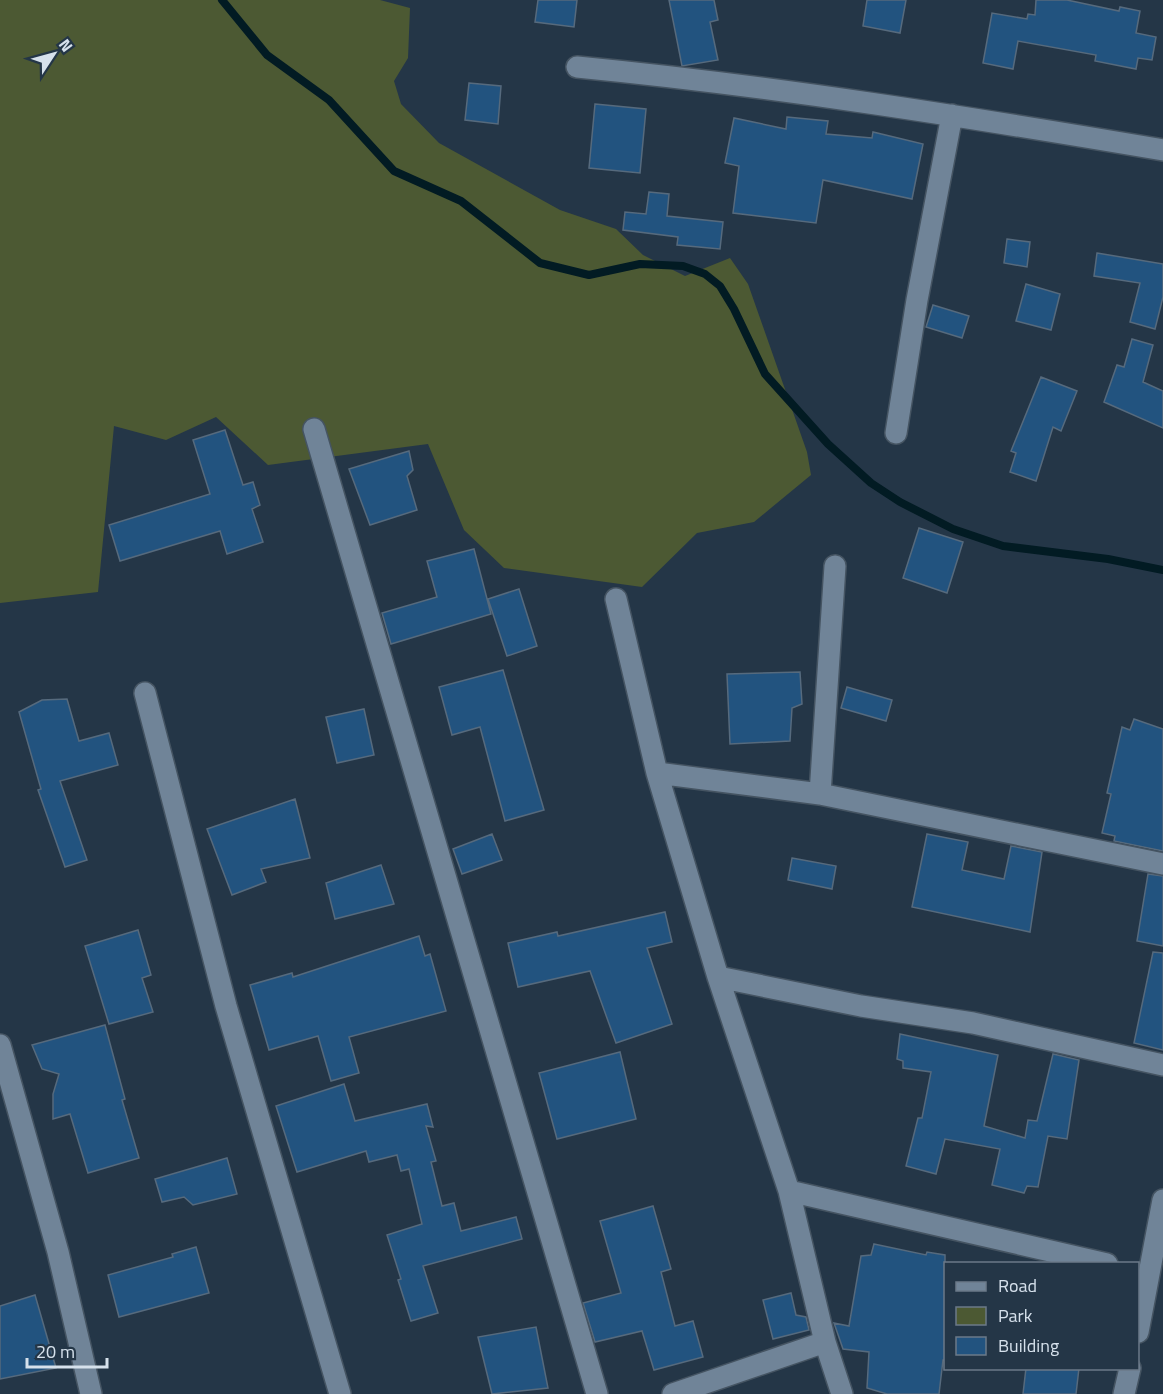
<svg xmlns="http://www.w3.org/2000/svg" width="1163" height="1394" font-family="'Titillium Web',sans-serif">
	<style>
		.green { fill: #4c5933 }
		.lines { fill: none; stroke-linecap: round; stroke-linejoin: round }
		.stream { stroke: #021b23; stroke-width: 8 }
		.building { fill: #22537f; stroke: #566a7d; stroke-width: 1.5 }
		.minor-casing { stroke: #455462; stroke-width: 24 }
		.minor { stroke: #708498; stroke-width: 21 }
	</style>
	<rect width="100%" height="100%" fill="#243647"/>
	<path class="green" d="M 0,0 L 380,0 L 410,8 L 408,58 L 394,81 L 401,104 L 439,143 L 560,210 L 616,229 L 643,255 L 685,276 L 730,258 L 748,284 L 807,452 L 811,475 L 754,522 L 697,533 L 642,587 L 504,568 L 464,530 L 428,444 L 268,465 L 216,417 L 166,440 L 114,426 L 98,592 L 0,603 Z"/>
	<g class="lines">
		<path class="stream" d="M 222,0 L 267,55 L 329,100 L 394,171 L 461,201 L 540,263 L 589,275 L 640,264 L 683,266 L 705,274 L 720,286 L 734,309 L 765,374 L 828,444 L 871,483 L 900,502 L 953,529 L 1003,546 L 1108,559 L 1163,570"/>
	</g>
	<path class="building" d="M 538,0 L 577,0 L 574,27 L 535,22 Z
		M 669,0 L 714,0 L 718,20 L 710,22 L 718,60 L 682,66 Z
		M 867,0 L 906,0 L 900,33 L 863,26 Z
		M 1036,0 L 1067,0 L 1119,11 L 1120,7 L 1140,11 L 1136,33 L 1156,37 L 1152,60 L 1138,58 L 1136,69 L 1095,61 L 1096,55 L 1018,41 L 1013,69 L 983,63 L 992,13 L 1027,19 L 1028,14 L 1035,15 Z
		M 469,83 L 501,86 L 498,124 L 465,120 Z
		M 595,104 L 646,109 L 640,173 L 589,168 Z
		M 787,117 L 828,121 L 826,134 L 872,138 L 873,132 L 923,144 L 912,199 L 823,180 L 816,223 L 733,213 L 739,166 L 725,163 L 734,118 L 786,129 Z
		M 649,192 L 669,194 L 667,216 L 723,222 L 720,249 L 677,245 L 678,237 L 623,230 L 625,212 L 646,214 Z
		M 1007,239 L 1030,242 L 1027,267 L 1004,263 Z
		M 1097,253 L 1163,264 L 1163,297 L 1155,329 L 1130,322 L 1140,283 L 1094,276 Z
		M 1026,284 L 1060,294 L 1051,330 L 1016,321 Z
		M 933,305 L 969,316 L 962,338 L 926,327 Z
		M 1132,339 L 1153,345 L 1143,382 L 1163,391 L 1163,428 L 1104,402 L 1117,365 L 1124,367 Z
		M 1041,377 L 1077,391 L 1061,431 L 1053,427 L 1036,481 L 1010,472 L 1016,453 L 1011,451 Z
		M 225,430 L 243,485 L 253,482 L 260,505 L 252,509 L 263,542 L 227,554 L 220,531 L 120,561 L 109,525 L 210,494 L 193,440 Z
		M 409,451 L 413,470 L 407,476 L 417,510 L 370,525 L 349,469 Z
		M 919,528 L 963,542 L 947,593 L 903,578 Z
		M 474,549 L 491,614 L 391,644 L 382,613 L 437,597 L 427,561 Z
		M 519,589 L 537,646 L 507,656 L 488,599 Z
		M 503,670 L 544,810 L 505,821 L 480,727 L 452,735 L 439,687 Z
		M 800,672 L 802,704 L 792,708 L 790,741 L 730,744 L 727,674 Z
		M 847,687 L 892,700 L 886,721 L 841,708 Z
		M 67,699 L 79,741 L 109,733 L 118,765 L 60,781 L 87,860 L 65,867 L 38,790 L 41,789 L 19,712 L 42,700 Z
		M 364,709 L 374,755 L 337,763 L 326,717 Z
		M 1134,719 L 1163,729 L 1163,851 L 1114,841 L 1115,836 L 1102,833 L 1111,794 L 1107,793 L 1122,727 L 1130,730 Z
		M 295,799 L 310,858 L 261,869 L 266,882 L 232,895 L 207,829 Z
		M 492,834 L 502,860 L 462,874 L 453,849 Z
		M 927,834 L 968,842 L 962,870 L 1004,879 L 1011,846 L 1042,852 L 1030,932 L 912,907 Z
		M 792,858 L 836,866 L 832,889 L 788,880 Z
		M 381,865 L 394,904 L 335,919 L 326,883 Z
		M 1148,874 L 1163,876 L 1163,946 L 1137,941 Z
		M 665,912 L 672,942 L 647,948 L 672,1024 L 616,1043 L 590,971 L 518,987 L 508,943 L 557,932 L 558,936 Z
		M 138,930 L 151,975 L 142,978 L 153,1012 L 109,1024 L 85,946 Z
		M 419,936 L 425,956 L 430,954 L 446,1011 L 349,1037 L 359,1073 L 331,1081 L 318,1036 L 269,1050 L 250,985 L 292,973 L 293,977 Z
		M 1153,952 L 1163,953 L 1163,1050 L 1134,1043 Z
		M 105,1025 L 125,1099 L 122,1100 L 139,1158 L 88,1173 L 70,1114 L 53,1119 L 53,1094 L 59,1074 L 42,1069 L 32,1045 Z
		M 900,1034 L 998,1055 L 984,1126 L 1025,1138 L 1028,1120 L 1037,1121 L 1053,1054 L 1079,1060 L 1067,1139 L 1048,1136 L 1038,1187 L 1027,1186 L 1024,1193 L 992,1185 L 1000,1149 L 945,1139 L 936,1174 L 906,1166 L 918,1118 L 922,1118 L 931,1072 L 903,1068 L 903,1061 L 897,1059 Z
		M 620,1052 L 636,1119 L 557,1139 L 539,1073 Z
		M 344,1084 L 355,1121 L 427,1104 L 433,1127 L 426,1126 L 436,1161 L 431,1162 L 442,1206 L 454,1203 L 461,1231 L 516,1217 L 522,1239 L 423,1266 L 438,1313 L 411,1321 L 398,1280 L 401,1279 L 387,1235 L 422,1224 L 409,1169 L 401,1171 L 397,1155 L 369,1162 L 366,1151 L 297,1172 L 276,1106 Z
		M 227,1158 L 237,1194 L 193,1205 L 184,1197 L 162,1202 L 155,1179 Z
		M 653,1206 L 671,1269 L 661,1272 L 675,1326 L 693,1321 L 703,1357 L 654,1370 L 642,1331 L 595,1342 L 583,1303 L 621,1293 L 600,1221 Z
		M 874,1244 L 926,1255 L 927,1252 L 945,1255 L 945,1360 L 943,1360 L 939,1394 L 887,1394 L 867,1388 L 869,1352 L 843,1349 L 834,1323 L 849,1326 L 861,1256 L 871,1255 Z
		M 196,1247 L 209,1293 L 119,1317 L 108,1275 L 173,1257 L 172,1254 Z
		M 791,1293 L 796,1315 L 806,1317 L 809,1330 L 773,1339 L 763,1300 Z
		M 35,1295 L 56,1368 L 0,1379 L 0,1306 Z
		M 536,1327 L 548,1388 L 492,1394 L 478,1337 Z
		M 1026,1368 L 1079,1368 L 1076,1394 L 1023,1394 Z"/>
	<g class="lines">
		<defs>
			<path id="minor" d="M 577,67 C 774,86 968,117 1163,150
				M 314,429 C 410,750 500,1073 597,1394
				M 896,433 L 917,300 L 952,115
				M 616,599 L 657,773 L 718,977 L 789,1191 L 825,1342 L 842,1394
				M 145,693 L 226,1006 L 340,1394
				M 657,773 L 820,794 L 1163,864
				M 820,794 L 835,566
				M 718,977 L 861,1006 L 973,1023 L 1163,1065
				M 0,1045 L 58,1252 L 91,1394
				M 789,1191 L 1107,1264
				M 1138,1332 L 1163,1200
				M 673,1394 L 825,1342
				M 1124,1394 L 1130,1368"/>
		</defs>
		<use href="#minor" class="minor-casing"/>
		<use href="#minor" class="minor"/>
	</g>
	<rect x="944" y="1262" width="195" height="108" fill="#243647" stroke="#6b7a89" stroke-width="1.5"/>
	<rect x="956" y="1282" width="30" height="9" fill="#708498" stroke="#6b7a89" stroke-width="1.5"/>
	<text x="998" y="1292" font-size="18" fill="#d6e1ec">Road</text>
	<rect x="956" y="1307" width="30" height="18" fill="#4c5933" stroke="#6b7a89" stroke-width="1.5"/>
	<text x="998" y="1322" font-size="18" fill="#d6e1ec">Park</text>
	<rect x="956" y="1337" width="30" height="18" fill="#22537f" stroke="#6b7a89" stroke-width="1.5"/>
	<text x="998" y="1352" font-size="18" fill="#d6e1ec">Building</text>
	<g transform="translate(54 54) rotate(54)" stroke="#243647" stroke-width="4.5" paint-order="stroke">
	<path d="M0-4.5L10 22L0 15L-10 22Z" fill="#d6e1ec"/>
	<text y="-9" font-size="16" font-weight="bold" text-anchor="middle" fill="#d6e1ec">N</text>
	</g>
	<path d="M27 1358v9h80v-9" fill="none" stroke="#d6e1ec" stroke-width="3"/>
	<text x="36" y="1358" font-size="18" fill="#d6e1ec" stroke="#243647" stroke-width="4.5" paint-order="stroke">20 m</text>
</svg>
